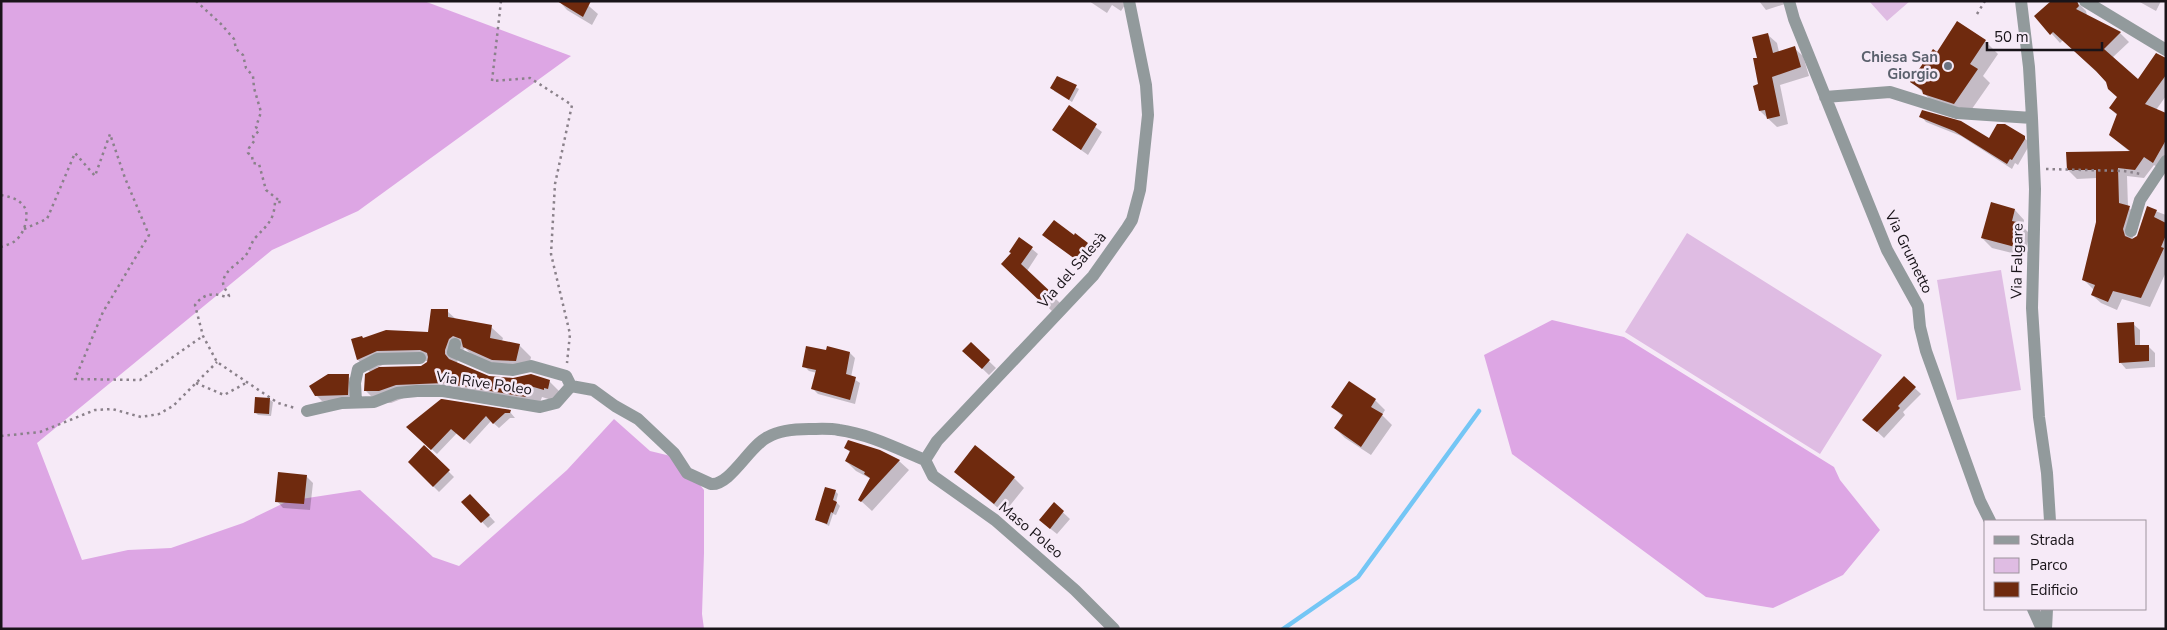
<svg xmlns="http://www.w3.org/2000/svg" width="2167" height="630" font-family="'Nunito Sans',sans-serif">
	<style>
		.green { fill: #dfbce3 }
		.forest { fill: #dda6e4 }
		.shadow { fill: #0003; fill-rule: evenodd }
		.lines { fill: none; stroke-linecap: round; stroke-linejoin: round }
		.stream { stroke: #74c6f5; stroke-width: 4.5 }
		.building { fill: #6f2a0e }
		.path { stroke: #8a818a; stroke-width: 2.5; stroke-dasharray: 2.5 4; stroke-linecap: butt }
		.minor { stroke: #929a9c; stroke-width: 12 }
		.worship-dot { fill: #6b7280; stroke: #f6eaf7; stroke-width: 2 }
		.labels { text-anchor: middle; stroke-width: 5; stroke-linejoin: round; paint-order: stroke }
		.worship-label { font-size: 15px; font-weight: bold; fill: #5b616d; stroke: #f6eaf7; text-anchor: end }
		.street-label { font-size: 15px; fill: #191419; stroke: #f6eaf7 }
	</style>
	<rect width="100%" height="100%" fill="#f6eaf7"/>
	<path class="green" d="M 1869,1 L 1910,1 L 1887,21 Z
		M 1687,233 L 1882,355 L 1820,454 L 1625,332 Z
		M 2001,270 L 2021,390 L 1957,400 L 1937,280 Z"/>
	<path class="forest" d="M 1,1 L 424,1 L 571,56 L 358,211 L 272,250 L 37,443 L 82,560 L 128,550 L 171,548 L 243,523 L 288,501 L 360,490 L 433,557 L 459,566 L 567,470 L 614,419 L 650,451 L 679,458 L 704,490 L 704,553 L 702,614 L 704,629 L 1,629 Z
		M 1552,320 L 1624,337 L 1834,467 L 1840,480 L 1880,530 L 1843,575 L 1773,608 L 1706,597 L 1512,454 L 1484,355 Z"/>
	<path class="shadow" d="M 559,1 L 583,1 L 598,14 L 592,25 L 567,10 Z
		M 1089,1 L 1126,1 L 1127,2 L 1121,11 L 1112,5 L 1107,13 Z
		M 1759,1 L 1785,1 L 1785,4 L 1766,10 Z
		M 2076,1 L 2086,11 L 2087,16 L 2120,33 L 2129,42 L 2112,58 L 2138,81 L 2166,60 L 2166,96 L 2156,110 L 2166,114 L 2166,164 L 2162,171 L 2154,165 L 2144,178 L 2127,176 L 2128,207 L 2138,216 L 2132,241 L 2138,237 L 2147,208 L 2166,215 L 2166,272 L 2150,307 L 2122,299 L 2117,310 L 2101,303 L 2092,295 L 2094,290 L 2084,280 L 2097,222 L 2097,178 L 2077,179 L 2068,170 L 2130,152 L 2110,135 L 2117,115 L 2110,108 L 2118,98 L 2107,82 L 2063,40 L 2060,43 L 2036,16 Z
		M 2138,1 L 2161,1 L 2156,11 Z
		M 1768,35 L 1777,43 L 1779,52 L 1794,48 L 1803,56 L 1809,76 L 1780,85 L 1788,124 L 1777,127 L 1760,111 L 1755,87 L 1760,85 L 1758,59 Z
		M 1985,41 L 1998,54 L 1983,76 L 1990,83 L 1967,116 L 1937,106 L 1912,82 L 1937,54 Z
		M 1057,78 L 1079,89 L 1072,102 L 1054,91 Z
		M 1069,107 L 1102,132 L 1088,155 L 1053,130 Z
		M 1921,116 L 1989,140 L 2024,137 L 2030,144 L 2018,165 L 2015,163 L 2012,169 L 1961,136 L 1926,122 Z
		M 2015,210 L 2024,220 L 2023,227 L 2030,234 L 2024,256 L 1992,248 L 1982,238 Z
		M 1043,235 L 1087,244 L 1093,250 L 1082,264 Z
		M 1020,239 L 1038,254 L 1027,271 L 1060,303 L 1052,311 L 1002,264 L 1013,253 Z
		M 447,311 L 457,320 L 491,327 L 503,338 L 502,341 L 519,345 L 531,357 L 528,372 L 476,359 L 465,348 L 459,354 L 457,363 L 489,377 L 549,381 L 561,393 L 555,401 L 542,397 L 538,408 L 456,394 L 409,396 L 391,403 L 377,402 L 365,390 L 371,373 L 358,360 L 352,340 L 429,334 ZM 431,361 L 421,367 L 376,368 L 389,362 Z
		M 2133,324 L 2140,330 L 2140,346 L 2148,346 L 2155,353 L 2155,367 L 2126,369 L 2120,362 Z
		M 971,344 L 996,368 L 989,375 L 964,351 Z
		M 827,352 L 850,353 L 855,358 L 851,377 L 860,383 L 855,404 L 818,394 L 813,389 L 817,373 L 809,371 L 804,366 Z
		M 348,376 L 353,381 L 352,399 L 322,401 L 316,395 Z
		M 1904,378 L 1921,394 L 1903,412 L 1905,415 L 1884,438 L 1870,425 Z
		M 1349,382 L 1375,400 L 1385,410 L 1382,415 L 1392,425 L 1371,455 L 1345,438 L 1335,428 L 1343,417 L 1333,407 Z
		M 270,400 L 273,402 L 271,416 L 258,415 L 255,412 Z
		M 510,412 L 515,418 L 510,418 L 499,428 L 491,421 L 470,444 L 457,433 L 437,454 L 408,427 Z
		M 424,447 L 454,477 L 439,492 L 409,462 Z
		M 845,448 L 880,451 L 899,461 L 909,470 L 872,511 L 860,500 L 871,479 L 856,471 L 846,461 L 851,453 Z
		M 955,472 L 1014,478 L 1024,488 L 1004,513 Z
		M 306,476 L 313,483 L 310,510 L 283,508 L 277,501 Z
		M 835,491 L 838,494 L 836,502 L 840,506 L 836,515 L 833,514 L 829,526 L 816,519 Z
		M 470,495 L 495,522 L 488,528 L 463,502 Z
		M 1054,504 L 1070,519 L 1057,534 L 1047,526 Z"/>
	<g class="lines">
		<path class="stream" d="M 1283,629 L 1358,577 L 1479,411"/>
	</g>
	<path class="building" d="M 557,1 L 591,1 L 583,17 Z
		M 2051,1 L 2077,1 L 2079,6 L 2076,9 L 2121,32 L 2104,49 L 2138,79 L 2156,53 L 2166,58 L 2166,75 L 2145,104 L 2166,113 L 2166,140 L 2153,163 L 2144,157 L 2135,170 L 2118,168 L 2119,203 L 2130,206 L 2123,229 L 2125,236 L 2132,239 L 2137,236 L 2147,206 L 2157,210 L 2154,217 L 2166,223 L 2166,235 L 2161,247 L 2164,248 L 2141,298 L 2113,291 L 2108,302 L 2091,295 L 2095,285 L 2082,280 L 2096,222 L 2096,170 L 2067,170 L 2066,152 L 2130,151 L 2109,135 L 2117,114 L 2109,108 L 2117,97 L 2108,89 L 2106,82 L 2096,71 L 2053,32 L 2050,35 L 2034,16 Z
		M 1957,21 L 1986,40 L 1970,64 L 1978,69 L 1954,104 L 1923,94 L 1922,90 L 1910,82 L 1933,49 L 1937,52 Z
		M 1768,33 L 1773,53 L 1795,46 L 1801,67 L 1772,77 L 1780,116 L 1767,119 L 1765,110 L 1759,111 L 1753,86 L 1758,84 L 1753,58 L 1757,58 L 1752,37 Z
		M 1057,76 L 1077,85 L 1069,100 L 1050,88 Z
		M 1069,105 L 1097,124 L 1081,150 L 1052,130 Z
		M 1922,110 L 1961,121 L 1989,138 L 1997,124 L 2005,124 L 2025,136 L 2025,139 L 2012,160 L 2010,159 L 2007,164 L 1954,131 L 1919,117 Z
		M 1991,202 L 2015,209 L 2012,221 L 2021,223 L 2015,247 L 1981,238 Z
		M 1054,220 L 1074,235 L 1075,233 L 1088,243 L 1075,259 L 1042,235 Z
		M 1019,237 L 1033,247 L 1021,264 L 1055,296 L 1045,306 L 1001,264 L 1011,253 L 1009,252 Z
		M 431,309 L 448,309 L 448,317 L 492,325 L 490,338 L 520,344 L 516,361 L 492,360 L 463,347 L 461,339 L 453,336 L 449,339 L 445,350 L 445,354 L 449,359 L 489,376 L 513,378 L 531,374 L 550,380 L 548,389 L 544,388 L 544,390 L 530,386 L 526,397 L 443,383 L 396,385 L 379,391 L 364,391 L 365,374 L 379,367 L 421,366 L 427,362 L 428,357 L 427,353 L 420,350 L 377,351 L 357,360 L 351,339 L 362,336 L 363,338 L 386,330 L 428,332 Z
		M 2134,322 L 2135,345 L 2149,345 L 2149,361 L 2119,363 L 2117,323 Z
		M 971,342 L 990,360 L 982,369 L 962,351 Z
		M 806,346 L 826,350 L 827,346 L 850,352 L 846,374 L 856,377 L 850,400 L 811,389 L 816,370 L 802,367 Z
		M 328,374 L 349,374 L 348,395 L 315,396 L 309,386 Z
		M 1904,376 L 1916,387 L 1898,406 L 1900,408 L 1877,432 L 1862,420 Z
		M 1349,381 L 1376,399 L 1371,407 L 1383,414 L 1361,447 L 1334,428 L 1343,415 L 1331,407 Z
		M 255,397 L 270,398 L 269,414 L 254,413 Z
		M 441,399 L 442,399 L 511,410 L 510,413 L 505,413 L 493,424 L 486,416 L 464,440 L 451,429 L 431,450 L 406,427 Z
		M 848,440 L 880,450 L 900,460 L 861,502 L 858,500 L 870,478 L 864,474 L 865,472 L 845,461 L 850,451 L 844,448 Z
		M 424,445 L 450,470 L 433,487 L 408,462 Z
		M 975,445 L 1015,477 L 994,504 L 954,472 Z
		M 278,472 L 307,475 L 304,504 L 275,502 Z
		M 825,487 L 836,490 L 833,500 L 837,502 L 833,513 L 831,512 L 827,524 L 815,520 Z
		M 470,494 L 490,515 L 481,523 L 461,502 Z
		M 1054,502 L 1064,511 L 1050,529 L 1039,520 Z"/>
	<g class="lines">
		<path class="path" d="M 196,1 L 221,24 L 234,39 L 236,49 L 243,55 L 246,68 L 253,76 L 254,88 L 261,112 L 256,127 L 259,131 L 253,136 L 255,140 L 249,148 L 248,153 L 252,156 L 253,163 L 259,164 L 266,190 L 281,202 L 275,202 C 274,221 267,225 255,238 C 251,243 250,250 246,255 C 239,264 225,269 223,282 C 223,287 227,291 229,296 L 226,297 C 213,292 203,294 195,305 L 203,336 L 217,362 L 278,403 L 295,408
			M 501,1 L 492,81 L 530,78 L 572,105 L 555,184 L 551,254 L 570,334 L 567,363
			M 1977,14 L 1985,1
			M 2046,169 L 2124,171 L 2141,174
			M 1,195 C 9,197 17,198 23,205 C 31,214 24,234 16,240 C 12,244 6,245 1,247
			M 24,229 L 47,219 L 75,153 L 95,176 L 110,134 L 125,178 L 149,235 L 103,312 L 75,379 L 140,380 L 203,336
			M 196,383 L 224,395 L 246,383
			M 1,436 L 40,432 L 95,410 L 112,409 L 141,417 L 159,414 L 173,406 L 217,362"/>
		<path class="minor" d="M 1789,1 L 1794,19 L 1887,250 L 1918,306 L 1920,327 L 1926,351 L 1980,501 L 1990,521
			M 2021,1 L 2029,67 L 2032,118 L 2035,189 L 2032,308 L 2039,417 L 2047,473 L 2050,521
			M 2085,1 L 2166,50
			M 1825,97 L 1890,92 L 1957,113 L 2032,118
			M 2131,231 L 2140,200 L 2166,161
			M 455,344 L 453,352 L 490,368 L 513,370 L 531,366 L 566,376 L 571,386 L 593,390 L 615,406 L 638,419 L 674,453 L 687,473 L 711,484 C 730,486 750,445 768,437 C 780,430 795,429 809,429 C 818,429 829,428 839,430 C 869,434 898,449 925,460
			M 356,401 L 355,383 L 358,369 L 377,359 L 420,358
			M 307,411 L 342,403 L 374,402 L 397,393 L 417,391 L 443,391 L 540,407 L 556,403 L 571,386
			M 925,460 L 937,441 L 1093,276 L 1127,228 L 1132,220 L 1140,190 L 1148,115 L 1146,85 L 1129,1
			M 925,460 L 933,476 L 995,520 L 1075,590 L 1114,629
			M 2033,609 L 2042,629
			M 2046,629 L 2047,609"/>
	</g>
	<circle class="worship-dot" cx="1948" cy="66" r="5"/>
	<g class="labels">
		<g class="worship-label">
			<text x="1938" y="62">Chiesa San<tspan x="1938" dy="17">Giorgio</tspan></text>
		</g>
		<g class="street-label">
			<text transform="translate(1909 252) rotate(64)" y="5">Via Grumetto</text>
			<text transform="translate(2017 261) rotate(-89)" y="5">Via Falgare</text>
			<text transform="translate(1072 270) rotate(-49)" y="5">Via del Salesà</text>
			<text transform="translate(484 383) rotate(8)" y="5">Via Rive Poleo</text>
			<text transform="translate(1031 530) rotate(40)" y="5">Maso Poleo</text>
		</g>
	</g>
	<rect width="2167" height="630" fill="none" stroke="#191419" stroke-width="5"/>
	<rect x="1984" y="520" width="162" height="90" fill="#f6eaf7" stroke="#9e949e"/>
	<rect x="1994" y="536" width="25" height="8" fill="#929a9c" stroke="#9e949e"/>
	<text x="2030" y="545" font-size="15" fill="#191419">Strada</text>
	<rect x="1994" y="558" width="25" height="15" fill="#dfbce3" stroke="#9e949e"/>
	<text x="2030" y="570" font-size="15" fill="#191419">Parco</text>
	<rect x="1994" y="582" width="25" height="15" fill="#6f2a0e" stroke="#9e949e"/>
	<text x="2030" y="595" font-size="15" fill="#191419">Edificio</text>
	<path d="M1987 42v8h115v-8" fill="none" stroke="#191419" stroke-width="2.5"/>
	<text x="1994" y="42" font-size="15" fill="#191419" stroke="#f6eaf7" stroke-width="4" paint-order="stroke">50 m</text>
</svg>
